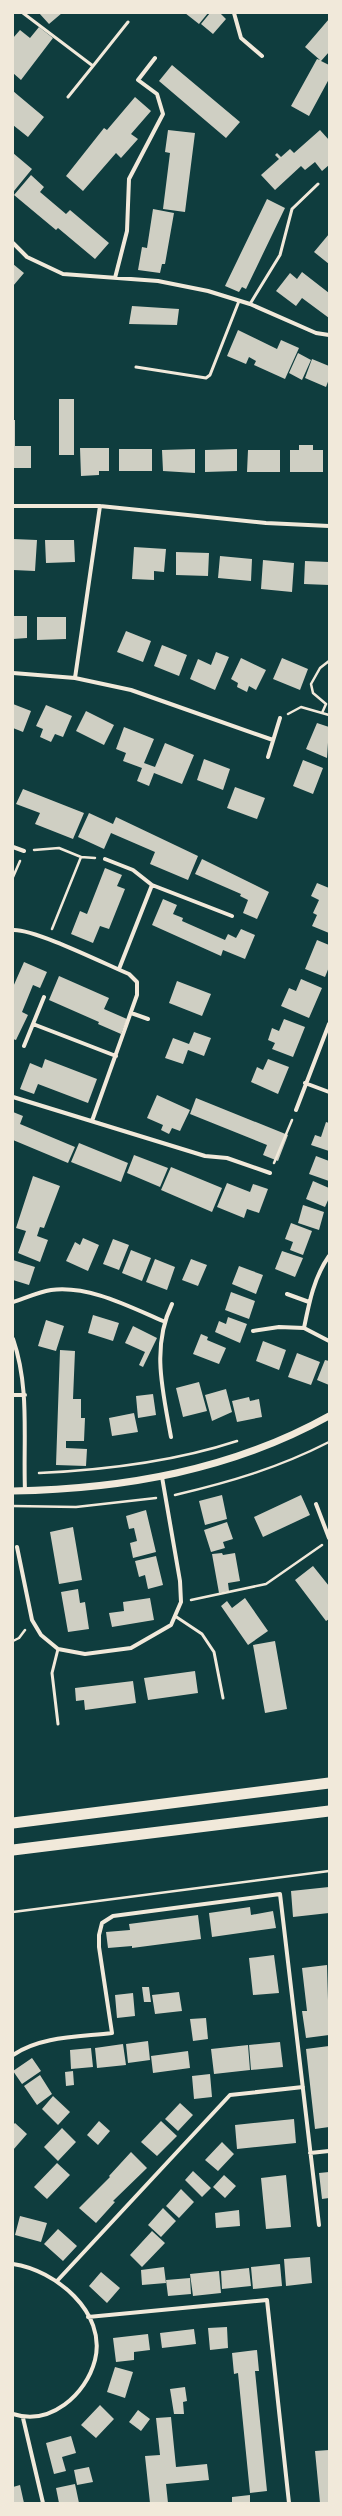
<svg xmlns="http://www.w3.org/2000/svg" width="342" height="2516" font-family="Helvetica,sans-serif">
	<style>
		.building { fill: #cfcfc3 }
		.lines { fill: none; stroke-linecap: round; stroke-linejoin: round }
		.path { stroke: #f1e9da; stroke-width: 2.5 }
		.service { stroke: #f1e9da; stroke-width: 3 }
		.minor { stroke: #f1e9da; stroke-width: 4 }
		.tertiary { stroke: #f1e9da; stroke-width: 7 }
		.trunk { stroke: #f1e9da; stroke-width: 11 }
	</style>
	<rect width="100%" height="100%" fill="#0f3d3e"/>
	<path class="building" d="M 39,13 L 62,13 L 49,24 Z
		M 185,13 L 208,13 L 199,24 Z
		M 210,13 L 220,13 L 226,19 L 213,34 L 201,24 Z
		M 329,19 L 329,52 L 321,61 L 329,65 L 329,79 L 309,116 L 291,106 L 317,59 L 320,60 L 305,47 Z
		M 39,27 L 53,38 L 21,80 L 13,73 L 13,38 L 20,30 L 30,38 Z
		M 172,65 L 240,122 L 226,138 L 159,81 Z
		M 13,91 L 44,117 L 28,137 L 13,125 Z
		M 135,97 L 151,111 L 131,134 L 138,139 L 121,158 L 116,153 L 83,191 L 66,176 L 104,128 L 107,130 Z
		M 168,130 L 195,133 L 185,212 L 163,209 L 170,153 L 165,152 Z
		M 320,130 L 329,140 L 329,165 L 322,171 L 315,162 L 305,170 L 301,166 L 275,190 L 261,175 L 279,159 L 275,155 L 277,153 L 281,157 L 290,149 L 294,153 Z
		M 13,153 L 32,169 L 14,191 L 13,190 Z
		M 31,175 L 44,187 L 40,192 L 66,214 L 70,210 L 109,243 L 95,259 L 58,228 L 56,230 L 14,195 Z
		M 267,199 L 285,208 L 246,289 L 242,287 L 239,292 L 225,286 Z
		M 153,209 L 174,213 L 165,264 L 162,264 L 160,273 L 138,270 L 142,247 L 147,248 Z
		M 329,234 L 329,264 L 314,252 Z
		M 13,264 L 24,273 L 13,286 Z
		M 302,272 L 329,293 L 329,318 L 302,298 L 296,306 L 276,291 L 290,273 L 297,279 Z
		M 132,306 L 179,309 L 177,325 L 129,324 Z
		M 238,330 L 277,349 L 281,340 L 299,348 L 285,379 L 254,365 L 256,361 L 249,357 L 246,364 L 227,356 Z
		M 298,353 L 311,360 L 302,380 L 289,373 Z
		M 312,359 L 329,366 L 329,379 L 326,387 L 305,378 Z
		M 59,399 L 74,399 L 74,455 L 59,455 Z
		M 13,420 L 15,420 L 15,446 L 31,446 L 31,468 L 13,468 Z
		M 299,445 L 313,445 L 313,450 L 323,450 L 323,472 L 290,472 L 290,450 L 299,450 Z
		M 80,448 L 109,448 L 109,471 L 99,471 L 99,475 L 81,476 Z
		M 119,449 L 152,449 L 152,471 L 119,471 Z
		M 195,449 L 195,473 L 163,471 L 162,450 Z
		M 237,449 L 237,471 L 205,472 L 205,450 Z
		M 248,450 L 280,450 L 280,472 L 247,472 Z
		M 13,539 L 37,540 L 35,571 L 13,570 Z
		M 45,540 L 74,540 L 75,562 L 46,563 Z
		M 134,547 L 166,549 L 164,572 L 154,571 L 154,580 L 132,579 Z
		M 176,552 L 209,553 L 208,576 L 176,575 Z
		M 220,556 L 252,559 L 251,581 L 218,578 Z
		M 263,560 L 294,563 L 292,592 L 261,589 Z
		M 305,561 L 329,562 L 329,585 L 304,584 Z
		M 13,616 L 27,616 L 27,638 L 13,639 Z
		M 37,617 L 66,617 L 66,639 L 37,640 Z
		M 126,631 L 151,641 L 143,662 L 117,652 Z
		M 162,645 L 187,655 L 179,676 L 154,666 Z
		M 216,652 L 229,657 L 215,690 L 190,679 L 198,659 L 211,665 Z
		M 241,658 L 266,670 L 256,690 L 249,686 L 247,692 L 237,687 L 238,683 L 231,679 Z
		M 282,658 L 308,669 L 300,690 L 273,679 Z
		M 13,704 L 31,711 L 23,732 L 13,728 Z
		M 46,705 L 72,716 L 63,737 L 55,734 L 51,742 L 40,737 L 43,729 L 36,726 Z
		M 86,711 L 114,725 L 104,745 L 76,731 Z
		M 317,723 L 329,727 L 327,758 L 306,749 Z
		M 124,727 L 154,739 L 144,763 L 155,767 L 165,743 L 194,755 L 182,784 L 154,773 L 149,786 L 137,781 L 142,768 L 123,761 L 126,753 L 116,749 Z
		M 204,759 L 230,769 L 223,790 L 197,780 Z
		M 303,760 L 323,768 L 313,794 L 293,786 Z
		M 235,787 L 265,798 L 257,819 L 227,808 Z
		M 23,789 L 84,813 L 73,839 L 35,824 L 40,813 L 16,804 Z
		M 89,813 L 113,824 L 116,817 L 198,856 L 188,880 L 150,864 L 155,852 L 111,833 L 104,849 L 78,837 Z
		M 202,859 L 269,892 L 257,919 L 243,913 L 248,900 L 240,896 L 241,894 L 195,874 Z
		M 105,868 L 122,875 L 117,886 L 125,889 L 109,929 L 100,926 L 93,943 L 71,934 L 80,911 L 87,914 Z
		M 317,883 L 329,888 L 329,933 L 312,926 L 317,915 L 313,913 L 319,900 L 311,896 Z
		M 163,899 L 177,905 L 173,914 L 183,918 L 182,921 L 225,940 L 228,934 L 236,938 L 241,929 L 255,935 L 245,959 L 223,950 L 221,956 L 152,925 Z
		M 317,940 L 329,945 L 329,967 L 325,977 L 305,969 Z
		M 24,962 L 47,972 L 40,988 L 33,985 L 22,1012 L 28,1015 L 16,1040 L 13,1039 L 13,987 Z
		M 59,976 L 109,998 L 104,1009 L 127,1019 L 121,1034 L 98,1024 L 99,1022 L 49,1000 Z
		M 301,979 L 322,988 L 309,1018 L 281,1006 L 289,988 L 296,991 Z
		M 177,981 L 211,994 L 202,1016 L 169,1003 Z
		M 284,1019 L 305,1027 L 293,1057 L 272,1049 L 275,1043 L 268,1040 L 272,1028 L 279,1031 Z
		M 194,1032 L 211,1038 L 204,1056 L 188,1050 L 183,1064 L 165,1058 L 173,1038 L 189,1044 Z
		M 45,1059 L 97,1079 L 88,1103 L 38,1084 L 34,1094 L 20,1089 L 30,1063 L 42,1068 Z
		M 268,1059 L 289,1067 L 278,1094 L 251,1082 L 257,1067 L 263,1070 Z
		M 157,1095 L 190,1110 L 180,1131 L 172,1128 L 169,1134 L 161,1130 L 163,1125 L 147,1118 Z
		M 196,1098 L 288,1135 L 278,1161 L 263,1155 L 267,1145 L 190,1114 Z
		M 13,1112 L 23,1116 L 20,1124 L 75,1147 L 68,1163 L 13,1140 Z
		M 326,1122 L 329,1123 L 329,1151 L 311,1145 L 315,1135 L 321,1137 Z
		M 79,1143 L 128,1163 L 121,1182 L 71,1162 Z
		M 134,1155 L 168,1168 L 160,1187 L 127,1173 Z
		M 316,1156 L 329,1161 L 329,1181 L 309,1174 Z
		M 171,1167 L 222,1188 L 212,1212 L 161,1190 Z
		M 33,1176 L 60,1186 L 44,1228 L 40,1227 L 37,1236 L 48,1240 L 40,1262 L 18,1253 L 26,1231 L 16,1228 Z
		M 313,1181 L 329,1188 L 329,1198 L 325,1207 L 306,1199 Z
		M 227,1183 L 250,1192 L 253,1184 L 268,1189 L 259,1213 L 247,1209 L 244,1218 L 217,1207 Z
		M 303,1205 L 324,1212 L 319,1230 L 298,1223 Z
		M 291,1223 L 312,1231 L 303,1255 L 290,1250 L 293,1242 L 285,1239 Z
		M 83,1238 L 99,1245 L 88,1271 L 66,1261 L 75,1242 L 80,1245 Z
		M 113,1239 L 129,1245 L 119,1270 L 103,1264 Z
		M 131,1250 L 151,1258 L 142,1281 L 122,1273 Z
		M 282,1251 L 303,1258 L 295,1277 L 275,1269 Z
		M 155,1259 L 175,1267 L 167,1290 L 146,1282 Z
		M 191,1259 L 207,1265 L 198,1286 L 182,1280 Z
		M 13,1260 L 35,1267 L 29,1285 L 13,1280 Z
		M 239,1266 L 263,1275 L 256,1294 L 232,1284 Z
		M 231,1292 L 255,1301 L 249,1319 L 225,1310 Z
		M 93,1315 L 119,1323 L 113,1341 L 88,1333 Z
		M 228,1317 L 247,1324 L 240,1343 L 215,1332 L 219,1321 L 226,1324 Z
		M 46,1320 L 64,1326 L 56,1351 L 38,1346 Z
		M 133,1326 L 157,1338 L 143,1367 L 139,1365 L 145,1352 L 125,1343 Z
		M 201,1334 L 208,1337 L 207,1340 L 226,1348 L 219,1364 L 193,1354 Z
		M 263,1341 L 286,1350 L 279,1370 L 256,1361 Z
		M 60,1350 L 75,1351 L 73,1399 L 81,1399 L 81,1418 L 85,1418 L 84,1441 L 66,1441 L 66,1448 L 87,1449 L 86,1466 L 56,1465 Z
		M 297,1353 L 320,1362 L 311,1385 L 288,1377 Z
		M 325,1360 L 329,1361 L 329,1385 L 317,1380 Z
		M 199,1382 L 207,1411 L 183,1417 L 176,1388 Z
		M 226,1389 L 232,1412 L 212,1421 L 205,1395 Z
		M 153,1394 L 156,1415 L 138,1418 L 136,1396 Z
		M 249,1397 L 250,1401 L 259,1399 L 262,1417 L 237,1422 L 232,1401 Z
		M 134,1413 L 138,1432 L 112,1436 L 109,1418 Z
		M 222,1495 L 227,1519 L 205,1525 L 199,1501 Z
		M 301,1495 L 310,1515 L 263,1537 L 254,1517 Z
		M 146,1510 L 156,1552 L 133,1558 L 130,1543 L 137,1541 L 134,1528 L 129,1529 L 126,1516 Z
		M 227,1522 L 233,1539 L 223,1542 L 225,1548 L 211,1552 L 204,1530 Z
		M 73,1527 L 82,1580 L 59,1584 L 50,1532 Z
		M 222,1553 L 223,1555 L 235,1553 L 240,1581 L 228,1583 L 229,1591 L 219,1593 L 212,1554 Z
		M 156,1556 L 163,1585 L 148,1589 L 145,1575 L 139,1577 L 135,1561 Z
		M 313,1566 L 329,1586 L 329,1619 L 326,1621 L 295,1580 Z
		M 78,1589 L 80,1603 L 85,1602 L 89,1629 L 68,1632 L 61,1592 Z
		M 150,1598 L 154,1620 L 112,1627 L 109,1613 L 124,1611 L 123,1602 Z
		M 245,1598 L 268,1631 L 248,1645 L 221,1606 L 227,1601 L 232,1608 Z
		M 275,1641 L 287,1709 L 265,1713 L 253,1645 Z
		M 195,1671 L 198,1693 L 148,1700 L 144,1678 Z
		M 133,1681 L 136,1703 L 85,1710 L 84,1700 L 76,1701 L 75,1688 Z
		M 329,1887 L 329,1913 L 293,1917 L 291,1891 Z
		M 250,1907 L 251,1915 L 273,1911 L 276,1928 L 212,1937 L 209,1913 Z
		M 198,1915 L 201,1939 L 132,1948 L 132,1946 L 108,1948 L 106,1932 L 130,1930 L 129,1924 Z
		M 274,1955 L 279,1993 L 253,1995 L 249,1958 Z
		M 327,1965 L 329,2035 L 306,2038 L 302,2011 L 307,2011 L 302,1968 Z
		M 142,1987 L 149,1987 L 151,2002 L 144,2002 Z
		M 179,1992 L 182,2011 L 155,2014 L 152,1995 Z
		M 133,1993 L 135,2016 L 117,2018 L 115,1995 Z
		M 206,2018 L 208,2039 L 193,2041 L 190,2019 Z
		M 148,2041 L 150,2060 L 128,2063 L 126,2044 Z
		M 280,2042 L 283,2067 L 251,2070 L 249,2045 Z
		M 123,2044 L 126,2065 L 97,2068 L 95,2048 Z
		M 248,2045 L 250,2070 L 214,2074 L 211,2049 Z
		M 329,2046 L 329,2127 L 315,2129 L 306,2049 Z
		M 91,2048 L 93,2067 L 71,2069 L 70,2050 Z
		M 188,2051 L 190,2068 L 153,2073 L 151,2056 Z
		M 32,2058 L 41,2071 L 22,2084 L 13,2071 Z
		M 73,2071 L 74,2085 L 66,2086 L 65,2072 Z
		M 210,2074 L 212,2097 L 194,2099 L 192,2076 Z
		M 40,2075 L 52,2094 L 37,2105 L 24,2086 Z
		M 53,2096 L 70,2112 L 58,2125 L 42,2109 Z
		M 180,2103 L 193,2115 L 178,2131 L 165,2119 Z
		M 294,2119 L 296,2143 L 237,2149 L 235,2125 Z
		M 99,2121 L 110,2131 L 98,2145 L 87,2135 Z
		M 161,2121 L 177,2136 L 157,2156 L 141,2142 Z
		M 15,2123 L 27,2134 L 13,2150 L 13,2125 Z
		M 62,2128 L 76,2142 L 58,2161 L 44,2147 Z
		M 222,2142 L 234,2154 L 218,2171 L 205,2160 Z
		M 131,2152 L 147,2168 L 113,2201 L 115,2202 L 96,2223 L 79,2208 L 110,2177 L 109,2176 Z
		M 57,2163 L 70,2175 L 47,2199 L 34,2187 Z
		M 193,2171 L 211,2188 L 202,2197 L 185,2180 Z
		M 329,2172 L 329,2198 L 322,2199 L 319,2173 Z
		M 224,2175 L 236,2186 L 225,2198 L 213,2187 Z
		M 286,2175 L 291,2227 L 266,2229 L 261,2178 Z
		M 181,2189 L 194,2202 L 179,2218 L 166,2206 Z
		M 163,2208 L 176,2221 L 161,2237 L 148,2225 Z
		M 239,2210 L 240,2226 L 216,2228 L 215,2213 Z
		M 20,2216 L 47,2223 L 41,2242 L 15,2235 Z
		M 58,2229 L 77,2246 L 63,2261 L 44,2244 Z
		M 152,2231 L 165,2243 L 142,2267 L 130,2255 Z
		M 310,2257 L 312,2283 L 286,2286 L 284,2259 Z
		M 280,2264 L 282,2286 L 253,2289 L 251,2267 Z
		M 164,2267 L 166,2283 L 142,2285 L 141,2270 Z
		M 249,2268 L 251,2286 L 222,2289 L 221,2271 Z
		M 219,2271 L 221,2293 L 193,2296 L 190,2274 Z
		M 101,2272 L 120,2288 L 107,2303 L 89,2286 Z
		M 190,2278 L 191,2294 L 168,2296 L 166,2280 Z
		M 227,2327 L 228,2348 L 210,2350 L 208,2328 Z
		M 194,2329 L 196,2344 L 162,2348 L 160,2333 Z
		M 148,2334 L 150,2350 L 134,2352 L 134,2360 L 116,2362 L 113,2338 Z
		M 257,2350 L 259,2371 L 255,2371 L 267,2491 L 250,2493 L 238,2373 L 234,2374 L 232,2353 Z
		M 115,2367 L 133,2372 L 125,2398 L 107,2392 Z
		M 185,2387 L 187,2401 L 183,2402 L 184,2414 L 174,2414 L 170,2389 Z
		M 100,2405 L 114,2419 L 96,2438 L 81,2425 Z
		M 138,2410 L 150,2419 L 141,2431 L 129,2422 Z
		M 171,2417 L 176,2467 L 207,2464 L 209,2480 L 166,2484 L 168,2503 L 150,2503 L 145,2456 L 160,2455 L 156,2418 Z
		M 71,2436 L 76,2453 L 62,2457 L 66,2471 L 54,2474 L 46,2443 Z
		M 329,2450 L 329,2503 L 320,2503 L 315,2451 Z
		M 89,2467 L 93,2482 L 77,2485 L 74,2470 Z
		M 75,2484 L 79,2503 L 59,2503 L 56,2488 Z
		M 20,2485 L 24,2503 L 13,2503 L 13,2487 Z
		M 250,2495 L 250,2503 L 232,2503 L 232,2497 Z"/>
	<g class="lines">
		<path class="path" d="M 326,704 L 313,693 L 311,684 L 320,668 L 329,661
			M 322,713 L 326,704
			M 288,714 L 301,707 L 329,715
			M 34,850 L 59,848 L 81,857 L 52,929
			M 81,857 L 95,858
			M 13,877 L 20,861
			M 274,1163 L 292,1120
			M 39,1473 C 105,1470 173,1462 237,1441
			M 175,1495 C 230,1482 278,1468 329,1442
			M 13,1506 L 76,1507 L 156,1498
			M 191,1600 L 266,1584 L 322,1545
			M 13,1641 L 19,1638 L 25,1630
			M 13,1912 L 329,1871"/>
		<path class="service" d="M 23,13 L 93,66 L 128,22
			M 68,97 L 93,66
			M 250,304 L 280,255 L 292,209 L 318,184
			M 136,367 L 206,378 L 210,375 L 239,301
			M 175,1616 L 202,1634 L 214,1652 L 223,1698
			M 58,1649 L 52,1673 L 58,1724"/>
		<path class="minor" d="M 234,13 L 241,38 L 262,56
			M 13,243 L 27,257 L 63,274 L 158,281 L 208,291 L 250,304 L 316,333 L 329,335
			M 115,278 L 127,231 L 129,179 L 163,114 L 157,94 L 138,80 L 155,58
			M 13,506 L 100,506 L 266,523 L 329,526
			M 13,673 L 75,678 L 131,690 L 273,740
			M 75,678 L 100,506
			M 268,757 L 280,718
			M 13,847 L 24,851
			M 105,859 L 133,870 L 152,885 L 232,916
			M 13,930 C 35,929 105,964 129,974 L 137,982 L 137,995 L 92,1121
			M 119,969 L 152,885
			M 131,1013 L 148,1019
			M 33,1024 L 116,1056
			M 24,1046 L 44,997
			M 305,1083 L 329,1092
			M 13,1097 L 205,1156 L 227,1158 L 270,1173
			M 296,1110 L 329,1024
			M 287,1294 L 309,1302
			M 13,1302 C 25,1298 39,1292 51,1290 C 89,1285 130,1307 163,1321
			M 304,1328 C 309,1303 314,1277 329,1256
			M 253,1331 L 279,1327 L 304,1328 L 329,1341
			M 13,1339 C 30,1388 23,1439 25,1491
			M 13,1395 L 25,1395
			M 171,1437 C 163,1392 151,1347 172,1304
			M 316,1504 L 329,1538
			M 17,1547 L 32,1620 L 41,1635 L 58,1649 L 85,1654 L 131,1648 L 171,1625 L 181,1602 L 180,1581 L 162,1477
			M 13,2055 C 41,2036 79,2037 112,2033 L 99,1947 L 99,1935 L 102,1923 L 113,1916 L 280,1894 L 319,2225
			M 310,2153 L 329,2151
			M 13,2264 C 55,2270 107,2312 95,2360 C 86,2395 50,2426 13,2414
			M 57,2281 L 230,2095 L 303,2087
			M 88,2317 L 267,2300 L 289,2503
			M 23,2418 L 43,2503"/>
		<path class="tertiary" d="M 13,1491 C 124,1489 232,1470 329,1416"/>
		<path class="trunk" d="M 13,1823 L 329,1783
			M 13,1850 L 329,1811"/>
	</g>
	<rect width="342" height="2516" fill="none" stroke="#f1e9da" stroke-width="28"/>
</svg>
